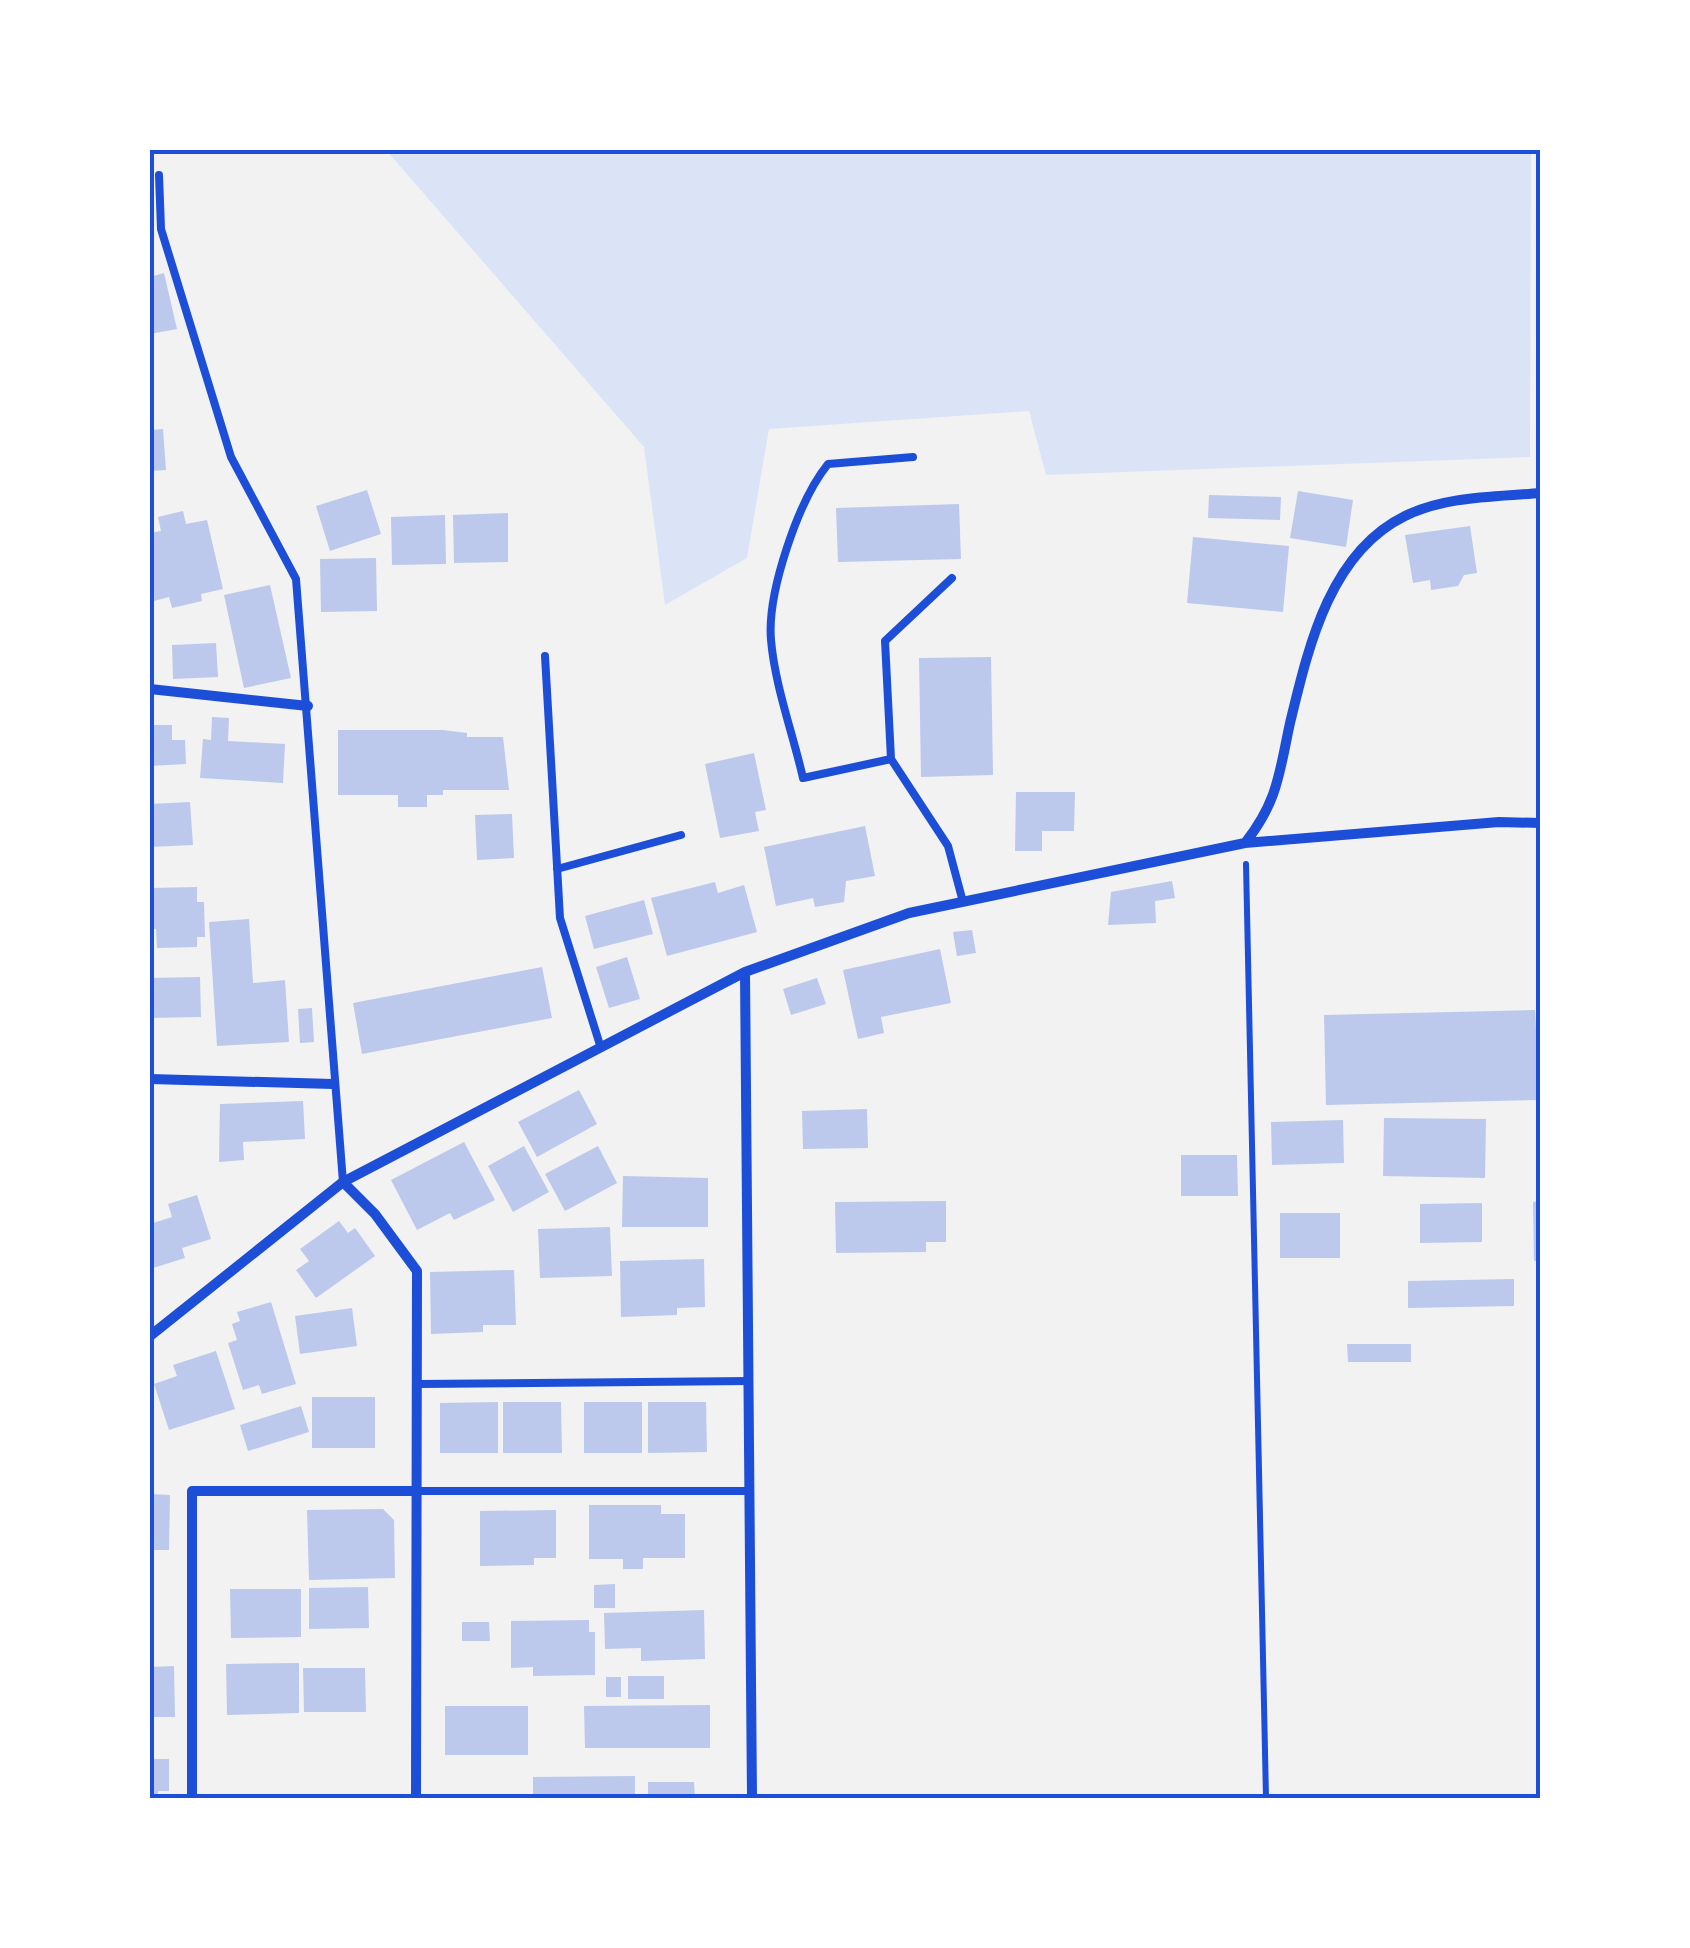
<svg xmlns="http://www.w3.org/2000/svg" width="1690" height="1948" font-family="'IBM Plex Sans',sans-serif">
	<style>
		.green { fill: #dbe4f7 }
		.building { fill: #bdc9ec }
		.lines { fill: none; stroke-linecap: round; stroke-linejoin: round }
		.path { stroke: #1d4ed8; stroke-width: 6 }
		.service { stroke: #1d4ed8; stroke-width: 8 }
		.minor { stroke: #1d4ed8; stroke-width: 10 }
		.neatline { fill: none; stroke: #1d4ed8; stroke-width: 4 }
	</style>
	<rect width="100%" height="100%" fill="#f2f2f2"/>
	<path class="green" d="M 386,150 L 1531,150 L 1530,457 L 1046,475 L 1029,411 L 769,429 L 747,558 L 665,605 L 644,447 Z"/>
	<path class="building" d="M 164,273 L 177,329 L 150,334 L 150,277 Z
		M 163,429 L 166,470 L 150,471 L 150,430 Z
		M 367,490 L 381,534 L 330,551 L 316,506 Z
		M 1298,491 L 1353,500 L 1346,547 L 1290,538 Z
		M 1209,495 L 1281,497 L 1280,520 L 1208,518 Z
		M 959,504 L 961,559 L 838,562 L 836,508 Z
		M 183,511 L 186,524 L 207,520 L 223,589 L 201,594 L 202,601 L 172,608 L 169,597 L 150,602 L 150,533 L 161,531 L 158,517 Z
		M 508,513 L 508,562 L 454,563 L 453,515 Z
		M 445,515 L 446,564 L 392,565 L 391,517 Z
		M 1470,526 L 1477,573 L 1464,575 L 1458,586 L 1431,590 L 1430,580 L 1413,583 L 1405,535 Z
		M 1193,537 L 1289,546 L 1283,612 L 1187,603 Z
		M 376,558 L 377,611 L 321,612 L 320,559 Z
		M 270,585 L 291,678 L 244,688 L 224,595 Z
		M 216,643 L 218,677 L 173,679 L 172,645 Z
		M 991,657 L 993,775 L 921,777 L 919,658 Z
		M 212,717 L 229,718 L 228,741 L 285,744 L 283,783 L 200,778 L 203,739 L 211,740 Z
		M 150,725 L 172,725 L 172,740 L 185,740 L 186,764 L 150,766 Z
		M 338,730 L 443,730 L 467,733 L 467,737 L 503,737 L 509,790 L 443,790 L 443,795 L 427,795 L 427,807 L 398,807 L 398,795 L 338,795 Z
		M 754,753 L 766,810 L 755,812 L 759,831 L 720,838 L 705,764 Z
		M 1016,792 L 1075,792 L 1074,831 L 1042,831 L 1042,851 L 1015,851 Z
		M 190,802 L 193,845 L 150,847 L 150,804 Z
		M 512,814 L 514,858 L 477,860 L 475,815 Z
		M 865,826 L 875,876 L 846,881 L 844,902 L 815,907 L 813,898 L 776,906 L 764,847 Z
		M 1172,881 L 1175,898 L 1155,901 L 1156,923 L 1108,925 L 1111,892 Z
		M 715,882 L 718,893 L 744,885 L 757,932 L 667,956 L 651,898 Z
		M 197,887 L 197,902 L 204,902 L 205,937 L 197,937 L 197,947 L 157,948 L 156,929 L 150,929 L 150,888 Z
		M 644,900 L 653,934 L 594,949 L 585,916 Z
		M 249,919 L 253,983 L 285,980 L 289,1042 L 217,1046 L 209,922 Z
		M 972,930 L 976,953 L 957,956 L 953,932 Z
		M 940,949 L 951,1003 L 881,1017 L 884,1033 L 858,1039 L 843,970 Z
		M 627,957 L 640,999 L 609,1008 L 596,967 Z
		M 542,967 L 552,1018 L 362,1054 L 353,1003 Z
		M 200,977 L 201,1017 L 150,1018 L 150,978 Z
		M 817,978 L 826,1004 L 791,1015 L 783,989 Z
		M 312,1008 L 314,1042 L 300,1043 L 298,1009 Z
		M 1535,1010 L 1540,1100 L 1326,1105 L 1324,1015 Z
		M 579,1090 L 597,1124 L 537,1157 L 518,1122 Z
		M 303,1101 L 305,1139 L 243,1142 L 244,1160 L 219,1162 L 220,1104 Z
		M 867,1109 L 868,1148 L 803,1149 L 802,1111 Z
		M 1384,1118 L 1486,1119 L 1485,1178 L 1383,1176 Z
		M 1343,1120 L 1344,1163 L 1272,1165 L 1271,1122 Z
		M 464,1142 L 495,1200 L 454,1220 L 450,1213 L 417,1230 L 391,1180 Z
		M 524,1146 L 549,1192 L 513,1212 L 488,1166 Z
		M 598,1146 L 617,1183 L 565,1211 L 545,1174 Z
		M 1181,1155 L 1237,1155 L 1238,1196 L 1181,1196 Z
		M 623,1176 L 708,1178 L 708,1227 L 622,1227 Z
		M 197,1195 L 211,1239 L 182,1248 L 185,1258 L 150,1269 L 150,1224 L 172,1217 L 168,1204 Z
		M 946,1201 L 946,1242 L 926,1242 L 926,1252 L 836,1253 L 835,1202 Z
		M 1540,1201 L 1540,1261 L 1534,1261 L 1533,1202 Z
		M 1482,1203 L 1482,1242 L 1420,1243 L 1420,1204 Z
		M 1280,1213 L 1340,1213 L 1340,1258 L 1280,1258 Z
		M 339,1221 L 348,1233 L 355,1228 L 375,1256 L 316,1298 L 296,1270 L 309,1261 L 300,1249 Z
		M 610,1227 L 612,1276 L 540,1278 L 538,1229 Z
		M 704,1259 L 705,1307 L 677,1308 L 677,1315 L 621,1317 L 620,1261 Z
		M 514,1270 L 516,1325 L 483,1325 L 483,1332 L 431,1334 L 430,1272 Z
		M 1514,1279 L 1514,1306 L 1408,1308 L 1408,1281 Z
		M 271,1302 L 296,1384 L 262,1394 L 259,1385 L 243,1390 L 228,1343 L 237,1340 L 232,1324 L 240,1321 L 237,1312 Z
		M 352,1308 L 357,1346 L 300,1354 L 295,1316 Z
		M 1347,1344 L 1411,1344 L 1411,1362 L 1348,1362 Z
		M 216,1351 L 235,1409 L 169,1430 L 154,1384 L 177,1376 L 173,1365 Z
		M 312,1397 L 375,1397 L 375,1448 L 312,1448 Z
		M 498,1402 L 498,1453 L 440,1453 L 440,1403 Z
		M 503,1402 L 561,1402 L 562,1453 L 503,1453 Z
		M 584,1402 L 642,1402 L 642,1453 L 584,1453 Z
		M 648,1402 L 706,1402 L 707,1452 L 648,1453 Z
		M 301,1406 L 309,1432 L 248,1451 L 240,1425 Z
		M 150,1494 L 170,1495 L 169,1550 L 150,1550 Z
		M 589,1505 L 661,1505 L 661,1514 L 685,1514 L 685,1558 L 643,1558 L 643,1569 L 623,1569 L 623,1559 L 589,1559 Z
		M 383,1509 L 394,1520 L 395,1578 L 309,1580 L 307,1510 Z
		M 556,1510 L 556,1558 L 534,1558 L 534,1565 L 480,1566 L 480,1511 Z
		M 615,1584 L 615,1608 L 594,1608 L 594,1585 Z
		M 368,1587 L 369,1628 L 309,1629 L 309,1588 Z
		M 230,1589 L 301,1589 L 301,1637 L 231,1638 Z
		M 704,1610 L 705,1659 L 641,1661 L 641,1648 L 605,1649 L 604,1613 Z
		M 589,1620 L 589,1632 L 595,1632 L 595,1675 L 533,1676 L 533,1667 L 511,1668 L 511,1621 Z
		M 462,1622 L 489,1622 L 490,1641 L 462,1641 Z
		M 299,1663 L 299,1713 L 227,1715 L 226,1664 Z
		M 174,1666 L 175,1717 L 150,1717 L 150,1667 Z
		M 303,1668 L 365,1668 L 366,1712 L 304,1712 Z
		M 628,1676 L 664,1676 L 664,1699 L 628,1699 Z
		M 606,1677 L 621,1677 L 621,1697 L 606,1697 Z
		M 710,1705 L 710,1748 L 585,1748 L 584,1706 Z
		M 445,1706 L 528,1706 L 528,1755 L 445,1755 Z
		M 150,1759 L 169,1759 L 169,1791 L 158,1791 L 158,1798 L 150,1798 Z
		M 635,1776 L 635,1798 L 533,1798 L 533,1777 Z
		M 648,1782 L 694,1782 L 695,1798 L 648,1798 Z"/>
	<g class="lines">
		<path class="path" d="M 1246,864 L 1266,1798"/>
		<path class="service" d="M 159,175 L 161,229 L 231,457 L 296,579 L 343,1182
			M 913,457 L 828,464 C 798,501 767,593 771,640 C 775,686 793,734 803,778 L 891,759 L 948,846 L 963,902
			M 545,656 L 560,918 L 600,1045
			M 891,759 L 885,641 L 952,578
			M 557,869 L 681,835
			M 417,1384 L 749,1381
			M 417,1491 L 749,1491"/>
		<path class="minor" d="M 150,689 L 308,706
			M 1245,843 C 1278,801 1279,774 1290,723 C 1308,649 1329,553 1405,516 C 1445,496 1496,497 1540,493
			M 745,972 L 752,1798
			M 150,1079 L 333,1084
			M 343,1182 L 375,1214 L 417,1271 L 416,1798
			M 150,1336 L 343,1182 L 745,972 L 909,913 L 1245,843 L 1499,822 L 1540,823
			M 192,1798 L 192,1491 L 417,1491"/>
	</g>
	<rect width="1690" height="1948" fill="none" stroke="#ffffff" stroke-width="305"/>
	<rect x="152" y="152" width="1386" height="1644" class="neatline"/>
</svg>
